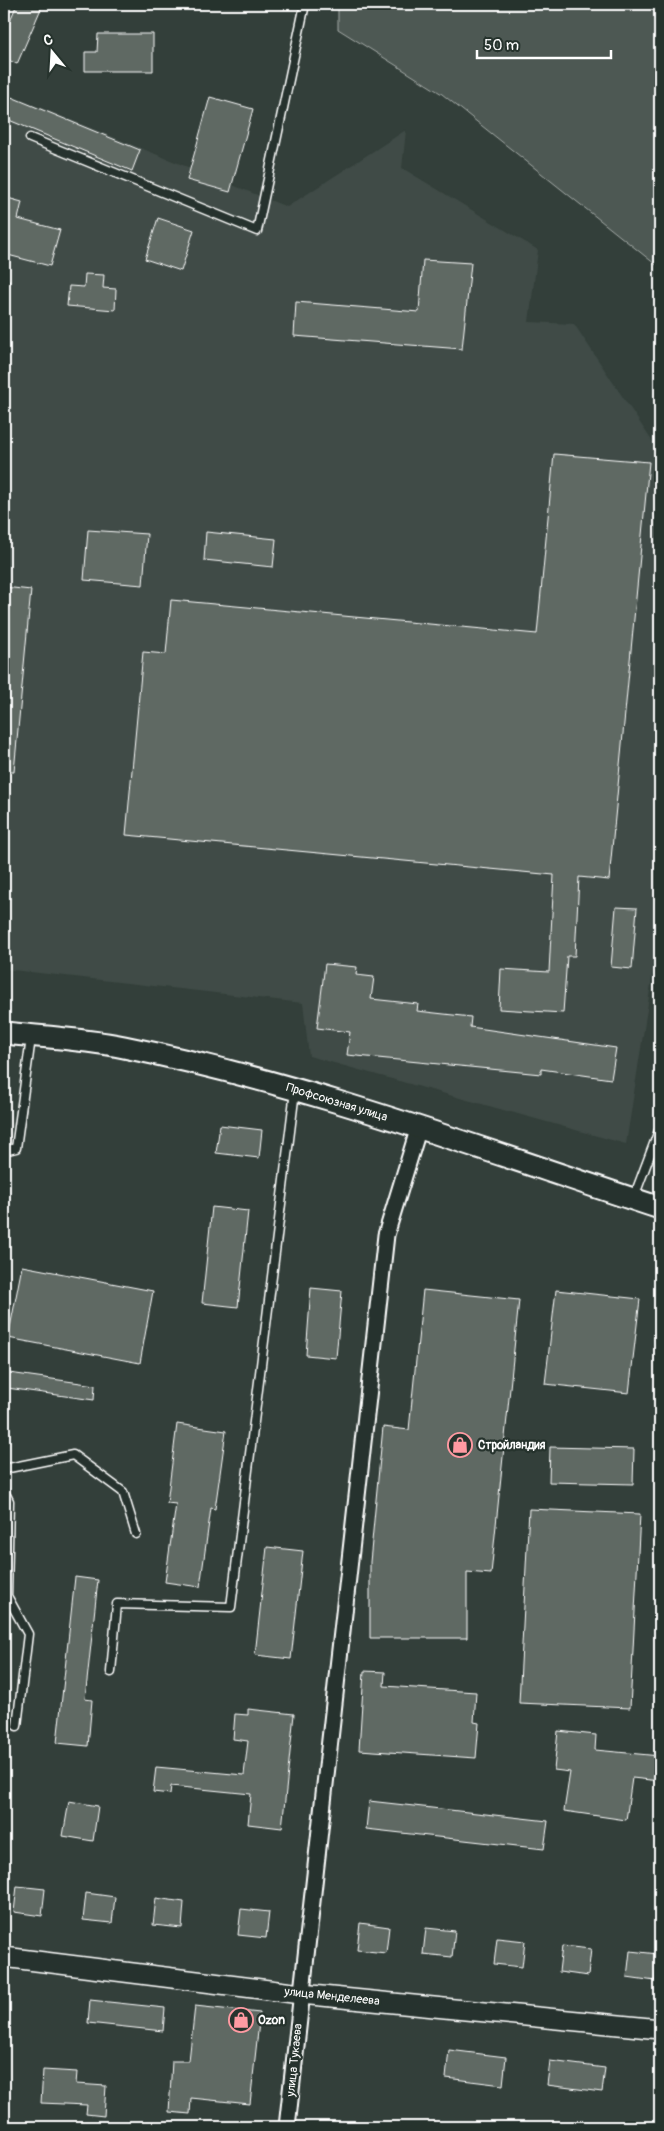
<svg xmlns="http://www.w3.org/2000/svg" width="664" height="2131" font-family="Pangolin,sans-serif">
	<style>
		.built { fill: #404c47 }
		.green { fill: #4d5853; stroke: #a6aca9 }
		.building { fill: #5f6964; stroke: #fff }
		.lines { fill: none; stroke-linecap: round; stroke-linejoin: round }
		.service-casing { stroke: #fff; stroke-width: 11 }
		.minor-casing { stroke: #fff; stroke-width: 19 }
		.tertiary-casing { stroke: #fff; stroke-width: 22 }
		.secondary-casing { stroke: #fff; stroke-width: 25 }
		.service { stroke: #26332d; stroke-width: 8 }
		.minor { stroke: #26332d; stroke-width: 15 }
		.tertiary { stroke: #26332d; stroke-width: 19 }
		.secondary { stroke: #26332d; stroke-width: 21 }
		.rail-casing { stroke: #fff; stroke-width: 5.5 }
		.rail { stroke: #26332d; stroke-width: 4; stroke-dasharray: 11; stroke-linecap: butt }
		.labels { text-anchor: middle; stroke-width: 4.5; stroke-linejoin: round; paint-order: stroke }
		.street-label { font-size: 12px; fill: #fff; stroke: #26332d }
		.poi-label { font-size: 12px; font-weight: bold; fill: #fff; stroke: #26332d; text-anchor: start }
	</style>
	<rect width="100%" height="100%" fill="#333f3a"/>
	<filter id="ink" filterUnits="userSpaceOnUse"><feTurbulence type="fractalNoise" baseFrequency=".02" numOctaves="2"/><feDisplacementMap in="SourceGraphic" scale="10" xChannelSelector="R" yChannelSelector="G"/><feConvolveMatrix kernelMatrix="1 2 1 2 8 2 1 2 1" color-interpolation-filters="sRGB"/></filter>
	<g filter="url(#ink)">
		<path class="built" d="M 4,93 L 287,207 L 406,130 L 402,168 L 538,250 L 529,322 L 574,324 L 654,444 L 660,446 L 660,926 L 626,1144 L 309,1056 L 303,1003 L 4,969 Z"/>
		<path class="green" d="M 338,4 L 660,4 L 660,268 L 442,94 L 338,29 Z"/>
		<path class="building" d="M 17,4 L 43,4 L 17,64 L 4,58 L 4,35 Z
			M 98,34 L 153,34 L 153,71 L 85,71 L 85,52 L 97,52 Z
			M 4,94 L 140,150 L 132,171 L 4,118 Z
			M 210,97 L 253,109 L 230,192 L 187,180 Z
			M 4,197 L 22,202 L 18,219 L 60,230 L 50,266 L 4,254 Z
			M 158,218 L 194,230 L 181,271 L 145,259 Z
			M 423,260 L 471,263 L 462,349 L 294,336 L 296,302 L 419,312 Z
			M 85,274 L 104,275 L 103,288 L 116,289 L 115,310 L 67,306 L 69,286 L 84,287 Z
			M 554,454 L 649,462 L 609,880 L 579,877 L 575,956 L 567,956 L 563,1013 L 499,1009 L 501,969 L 549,972 L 554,875 L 126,835 L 143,652 L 166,654 L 171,600 L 537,634 Z
			M 88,530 L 147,534 L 143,585 L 84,580 Z
			M 206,532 L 276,539 L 273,567 L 204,560 Z
			M 4,587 L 31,590 L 14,772 L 4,772 Z
			M 616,907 L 637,908 L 632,969 L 611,967 Z
			M 325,964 L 357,967 L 356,975 L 374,977 L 371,999 L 418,1004 L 417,1011 L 471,1017 L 470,1027 L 616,1048 L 611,1079 L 541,1069 L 541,1074 L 347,1055 L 350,1032 L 317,1028 Z
			M 220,1125 L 262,1130 L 259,1158 L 216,1153 Z
			M 212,1207 L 248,1211 L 238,1307 L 202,1303 Z
			M 22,1266 L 153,1291 L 140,1363 L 8,1338 Z
			M 311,1288 L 342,1291 L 336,1358 L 306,1355 Z
			M 423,1290 L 519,1300 L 491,1574 L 467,1572 L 467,1638 L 370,1638 L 370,1562 L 383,1427 L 409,1430 Z
			M 556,1290 L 640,1299 L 629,1393 L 545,1384 Z
			M 9,1373 L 95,1385 L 94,1400 L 7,1388 Z
			M 177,1424 L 226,1431 L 215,1509 L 211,1508 L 200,1587 L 165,1582 L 176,1504 L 167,1503 Z
			M 550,1447 L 634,1449 L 633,1484 L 549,1482 Z
			M 529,1509 L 640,1514 L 630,1708 L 519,1703 Z
			M 267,1547 L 303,1551 L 291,1659 L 255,1655 Z
			M 75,1577 L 98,1580 L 85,1699 L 92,1700 L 88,1746 L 57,1743 Z
			M 364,1671 L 385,1672 L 384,1686 L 476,1692 L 474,1722 L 479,1723 L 476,1758 L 359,1750 Z
			M 248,1709 L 294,1714 L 282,1828 L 248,1824 L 251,1794 L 171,1786 L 170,1794 L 153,1792 L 156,1767 L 244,1775 L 248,1741 L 233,1739 L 235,1714 L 248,1715 Z
			M 558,1731 L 596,1735 L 595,1750 L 660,1756 L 660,1781 L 632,1778 L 626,1820 L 564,1811 L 570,1772 L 554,1770 Z
			M 69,1801 L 98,1806 L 93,1841 L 63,1836 Z
			M 369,1801 L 548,1821 L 544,1849 L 366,1829 Z
			M 17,1886 L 45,1889 L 42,1916 L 14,1912 Z
			M 86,1893 L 115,1897 L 112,1923 L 83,1920 Z
			M 156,1898 L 184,1902 L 182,1928 L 153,1925 Z
			M 241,1909 L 269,1912 L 266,1938 L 238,1935 Z
			M 360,1923 L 389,1927 L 386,1953 L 357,1950 Z
			M 426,1928 L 455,1931 L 452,1957 L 423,1954 Z
			M 497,1938 L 525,1941 L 522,1967 L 494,1964 Z
			M 562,1946 L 591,1949 L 588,1976 L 559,1972 Z
			M 630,1951 L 658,1954 L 655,1981 L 627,1977 Z
			M 90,2000 L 165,2008 L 163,2031 L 88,2023 Z
			M 195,2006 L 260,2013 L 250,2104 L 191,2098 L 190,2114 L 169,2112 L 172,2061 L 189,2061 Z
			M 449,2050 L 506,2057 L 503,2085 L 446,2078 Z
			M 550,2061 L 605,2068 L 602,2092 L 547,2085 Z
			M 43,2070 L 77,2072 L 76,2084 L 106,2086 L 104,2116 L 86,2114 L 87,2105 L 41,2103 Z"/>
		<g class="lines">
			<defs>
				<path id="service" d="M 30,138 L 257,231 L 305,4
					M 4,1151 L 16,1148 L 31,1038
					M 634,1197 L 660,1128
					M 4,1469 L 73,1455 L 123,1492 L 136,1534
					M 4,1491 L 9,1501 L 7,1596 L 28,1634 L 17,1726
					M 111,1672 L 117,1604 L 231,1607 L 295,1091"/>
				<path id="minor" d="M 287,2127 L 386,1235 L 419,1127"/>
				<path id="tertiary" d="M 4,1957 L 301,1994 L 660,2029"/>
				<path id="secondary" d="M 4,1033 C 43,1037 85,1039 124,1047 C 308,1084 483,1150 660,1208"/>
			</defs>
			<use href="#service" class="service-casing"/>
			<use href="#minor" class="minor-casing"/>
			<use href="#tertiary" class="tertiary-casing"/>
			<use href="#secondary" class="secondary-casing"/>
			<use href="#service" class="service"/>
			<use href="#minor" class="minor"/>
			<use href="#tertiary" class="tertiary"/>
			<use href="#secondary" class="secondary"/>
			<defs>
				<path id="rail" d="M 4,286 L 7,282"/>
			</defs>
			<use href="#rail" class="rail-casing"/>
			<use href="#rail" class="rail"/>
		</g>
	</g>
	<defs>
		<symbol id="shop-ring" viewBox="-11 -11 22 22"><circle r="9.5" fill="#26332d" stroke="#ff9aa2" stroke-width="1.5"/><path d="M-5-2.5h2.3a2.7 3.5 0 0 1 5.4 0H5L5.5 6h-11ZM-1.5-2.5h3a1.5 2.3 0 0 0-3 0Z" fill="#ff9aa2"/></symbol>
	</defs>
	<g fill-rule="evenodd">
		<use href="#shop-ring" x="446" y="1431" width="28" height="28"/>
		<use href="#shop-ring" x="227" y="2006" width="28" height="28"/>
	</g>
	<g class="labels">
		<g class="street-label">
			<text transform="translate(337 1102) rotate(17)" y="4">Профсоюзная улица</text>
			<text transform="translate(332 1996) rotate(6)" y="4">улица Менделеева</text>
			<text transform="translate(294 2060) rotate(-84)" y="4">улица Тукаева</text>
		</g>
		<g class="poi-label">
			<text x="478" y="1449">Стройландия</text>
			<text x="258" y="2024">Ozon</text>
		</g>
	</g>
	<rect width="664" height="2131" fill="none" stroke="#26332d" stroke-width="20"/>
	<rect x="10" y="10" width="644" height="2111" fill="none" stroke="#fff" stroke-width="2" filter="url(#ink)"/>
	<g transform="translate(52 52) rotate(342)" stroke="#26332d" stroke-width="4" paint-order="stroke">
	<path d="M0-4L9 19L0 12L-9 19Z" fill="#ffffff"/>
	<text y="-8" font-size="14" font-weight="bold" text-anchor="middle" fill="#ffffff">С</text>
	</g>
	<path d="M477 50v8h134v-8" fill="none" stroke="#ffffff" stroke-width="2.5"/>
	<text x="484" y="50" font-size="15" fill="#ffffff" stroke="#26332d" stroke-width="4" paint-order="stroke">50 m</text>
</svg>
